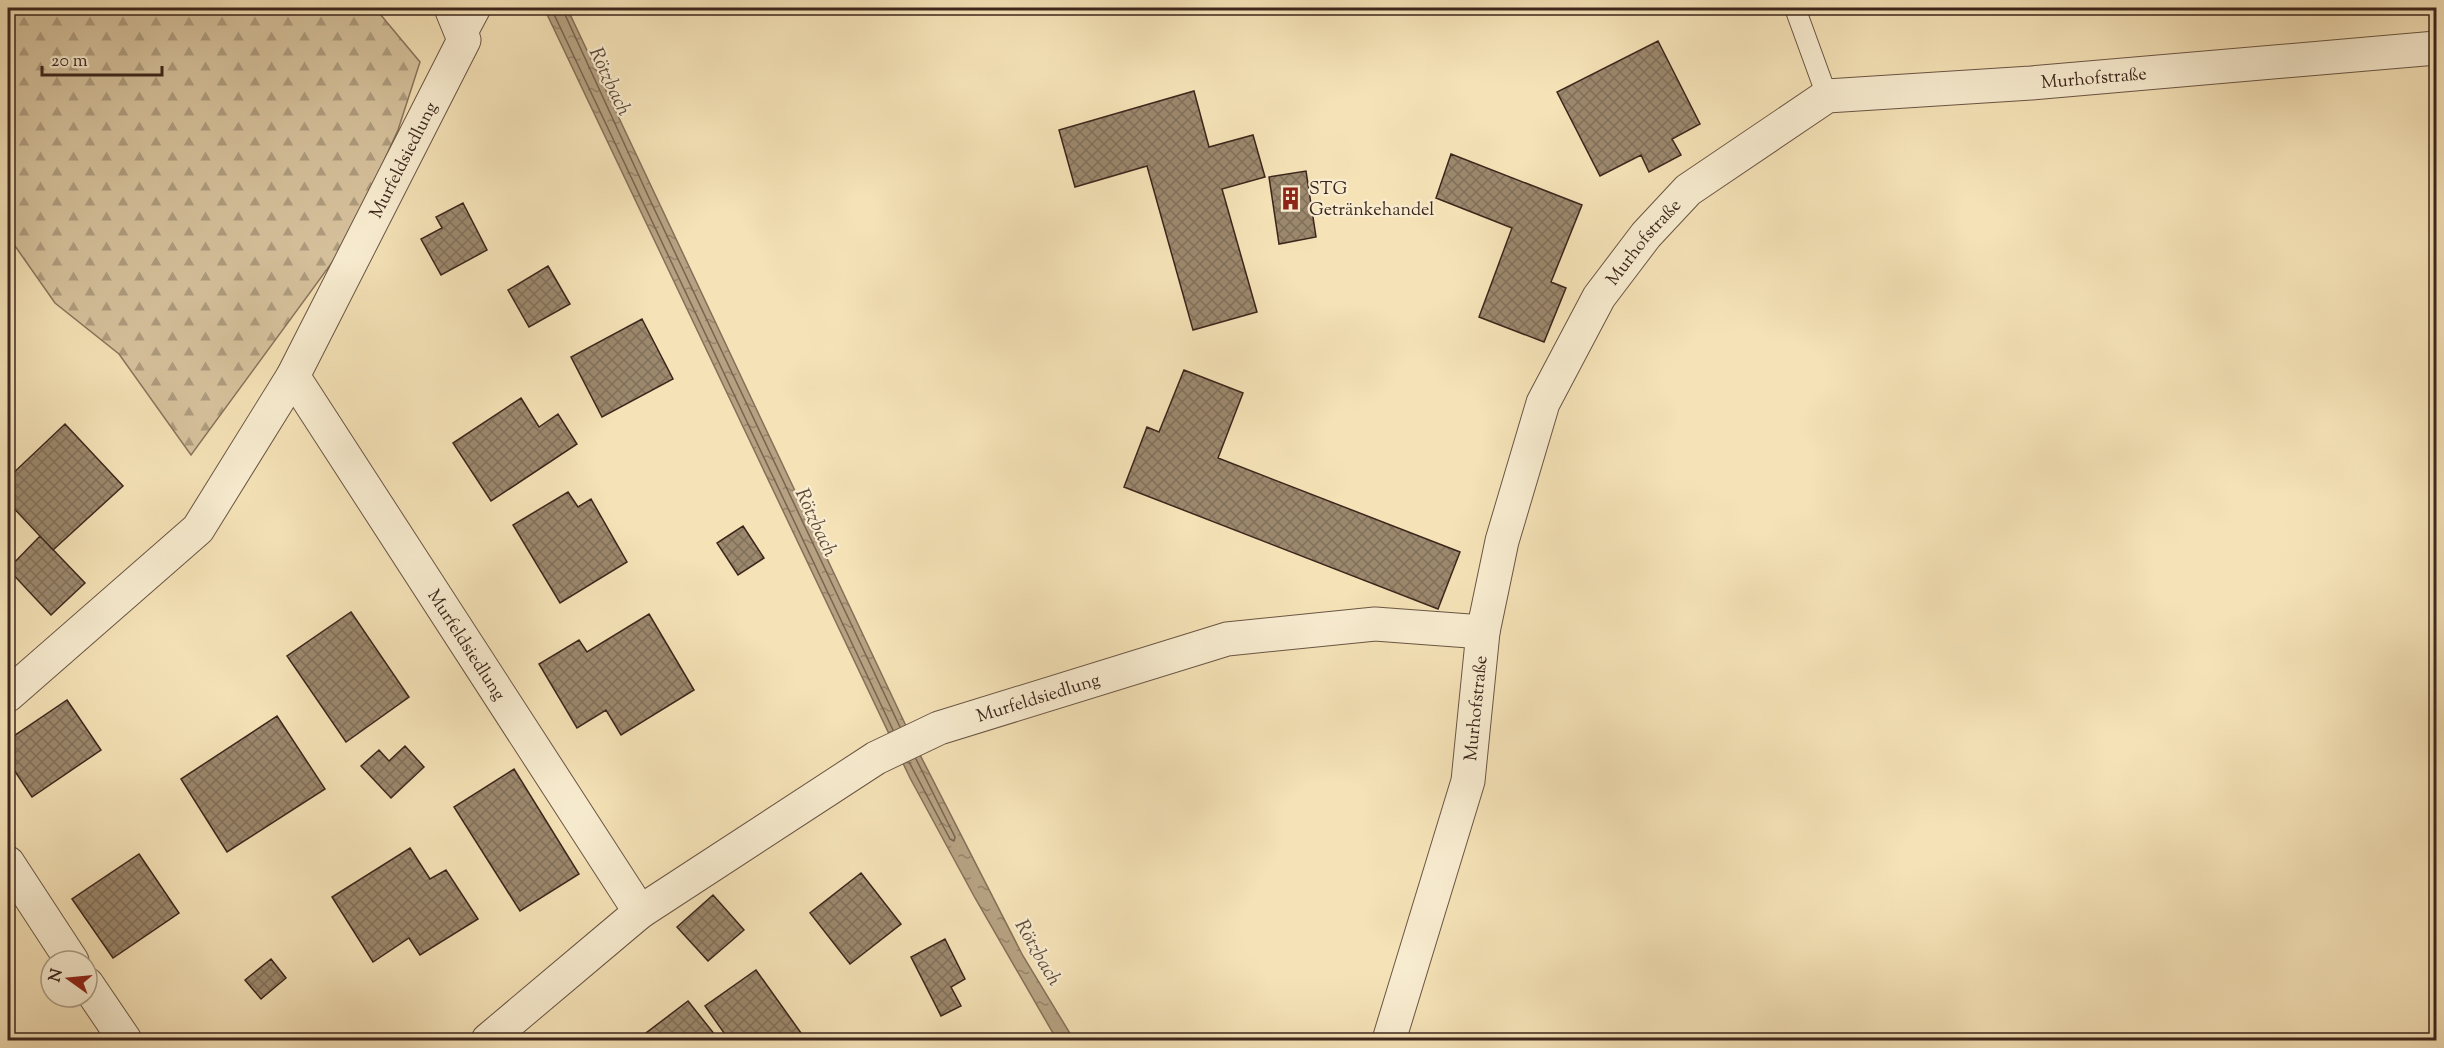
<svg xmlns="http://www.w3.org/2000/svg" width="2444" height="1048" font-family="'Sorts Mill Goudy',serif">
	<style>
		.forest { fill: url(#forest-firs); stroke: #89745c; stroke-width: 1.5 }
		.water { fill: url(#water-ripples); stroke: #857059; stroke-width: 1.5 }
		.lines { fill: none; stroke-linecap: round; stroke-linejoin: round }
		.shore { stroke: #79644f; stroke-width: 1.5 }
		.building { fill: url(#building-cross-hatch); stroke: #3c261c; stroke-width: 1.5 }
		.service-casing { stroke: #6a5543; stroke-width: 22 }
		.minor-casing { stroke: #6a5543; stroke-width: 35 }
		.service { stroke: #f8ecd0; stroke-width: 20 }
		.minor { stroke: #f8ecd0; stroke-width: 33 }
		.labels { text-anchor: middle; stroke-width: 4.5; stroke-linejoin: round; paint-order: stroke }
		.street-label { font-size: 18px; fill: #3c261c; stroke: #f8ecd0 }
		.poi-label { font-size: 18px; fill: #3c261c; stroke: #f8ecd0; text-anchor: start }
		.water-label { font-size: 20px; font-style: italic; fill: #614b3b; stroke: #f8ecd0 }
	</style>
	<defs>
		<pattern id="forest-firs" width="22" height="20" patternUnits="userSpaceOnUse" patternTransform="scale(1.5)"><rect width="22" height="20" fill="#d6c29d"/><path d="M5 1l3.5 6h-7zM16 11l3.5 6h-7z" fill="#af9d7f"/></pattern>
		<pattern id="water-ripples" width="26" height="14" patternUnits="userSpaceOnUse" patternTransform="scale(1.5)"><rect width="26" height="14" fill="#b6a282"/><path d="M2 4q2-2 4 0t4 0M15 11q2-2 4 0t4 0" fill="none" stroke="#95846a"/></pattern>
		<pattern id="building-cross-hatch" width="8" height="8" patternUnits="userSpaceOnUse" patternTransform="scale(1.5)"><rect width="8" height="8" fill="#9c886d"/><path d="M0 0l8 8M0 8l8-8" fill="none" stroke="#806f59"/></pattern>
	</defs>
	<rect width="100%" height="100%" fill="#f5e2b7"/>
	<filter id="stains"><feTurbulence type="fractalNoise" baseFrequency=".00333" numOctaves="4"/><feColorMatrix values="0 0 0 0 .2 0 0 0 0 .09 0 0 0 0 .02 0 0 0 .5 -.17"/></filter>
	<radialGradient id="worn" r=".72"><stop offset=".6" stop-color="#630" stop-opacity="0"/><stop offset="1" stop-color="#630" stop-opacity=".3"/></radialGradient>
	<path class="forest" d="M 8,8 L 375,8 L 420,62 L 398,130 L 347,242 L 191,455 L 119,354 L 55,303 L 8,236 Z"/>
	<path class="water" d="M 544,8 L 567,8 L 916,747 L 1023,956 L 1074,1040 L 1057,1040 L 975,898 L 910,778 Z"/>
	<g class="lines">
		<path class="shore" d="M 551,8 L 893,730
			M 562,8 L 650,200 L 900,727
			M 909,762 L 950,839 L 954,841 L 955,837 L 916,759"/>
	</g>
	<path class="building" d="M 1658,41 L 1700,124 L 1672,139 L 1681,155 L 1649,172 L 1641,155 L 1600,176 L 1557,92 Z
		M 1194,91 L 1209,147 L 1253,135 L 1265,177 L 1222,189 L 1257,312 L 1193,330 L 1147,166 L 1075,187 L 1059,130 Z
		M 1451,154 L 1582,205 L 1551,282 L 1566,288 L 1544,342 L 1479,317 L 1512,228 L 1436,198 Z
		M 1306,171 L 1316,237 L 1279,244 L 1269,177 Z
		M 463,203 L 487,250 L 441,275 L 421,239 L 442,228 L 436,217 Z
		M 548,266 L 570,304 L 529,327 L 508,290 Z
		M 642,319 L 673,379 L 602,417 L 571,357 Z
		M 1184,370 L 1243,393 L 1218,458 L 1460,552 L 1438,609 L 1124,487 L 1147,427 L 1159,432 Z
		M 521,398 L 539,427 L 558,414 L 577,444 L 491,501 L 453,443 Z
		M 65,424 L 123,486 L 53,550 L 8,502 L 8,478 Z
		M 568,492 L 578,507 L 591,499 L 627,562 L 560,603 L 513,525 Z
		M 743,526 L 764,558 L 738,575 L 717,543 Z
		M 40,536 L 85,583 L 51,615 L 8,569 Z
		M 351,612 L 409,697 L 346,742 L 287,656 Z
		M 649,614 L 694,690 L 621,735 L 606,710 L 577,728 L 539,664 L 579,640 L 587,652 Z
		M 67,700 L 101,750 L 32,797 L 8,761 L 8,740 Z
		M 277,716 L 325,789 L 227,852 L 181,779 Z
		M 405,746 L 424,767 L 391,798 L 361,766 L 379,750 L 389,761 Z
		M 514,769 L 579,874 L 520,911 L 454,807 Z
		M 410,848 L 430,879 L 446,870 L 478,919 L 420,955 L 409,938 L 373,962 L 332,897 Z
		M 139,854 L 179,913 L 113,958 L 72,899 Z
		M 861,873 L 901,924 L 850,964 L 810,913 Z
		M 713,895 L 744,930 L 708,961 L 677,927 Z
		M 945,939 L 965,979 L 951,987 L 961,1006 L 941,1016 L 911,957 Z
		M 271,959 L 286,978 L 261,999 L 245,980 Z
		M 756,970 L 806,1040 L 729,1040 L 705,1006 Z
		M 688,1001 L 719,1040 L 651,1040 L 646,1033 Z"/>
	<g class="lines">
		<defs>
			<path id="service" d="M 1795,8 L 1827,96
				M 464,40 L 481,8"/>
			<g id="minor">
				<path id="s1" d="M 293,376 L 640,912"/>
				<path id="s2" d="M 8,695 L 198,529 L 293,376 L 464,40 L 451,8"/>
				<path d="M 8,863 L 72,961"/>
				<path d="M 87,984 L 125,1040"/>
				<path id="s3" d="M 488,1040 L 640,912 L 876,758 L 939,728 L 1227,639 L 1375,624 L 1483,632"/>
				<path id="s4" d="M 1389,1040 L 1468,781 L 1483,632 L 1502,541 L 1543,403 L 1599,297 L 1646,235 L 1688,190 L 1827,96 L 2031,83 L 2436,48"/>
			</g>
		</defs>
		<use href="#service" class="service-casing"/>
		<use href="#minor" class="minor-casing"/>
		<use href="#service" class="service"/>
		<use href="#minor" class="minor"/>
	</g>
	<defs>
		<symbol id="building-bare" viewBox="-9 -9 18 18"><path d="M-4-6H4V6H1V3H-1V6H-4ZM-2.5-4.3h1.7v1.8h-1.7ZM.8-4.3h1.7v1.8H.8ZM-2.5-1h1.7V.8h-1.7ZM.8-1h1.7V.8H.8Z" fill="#8f2418" stroke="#f8ecd0" stroke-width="2.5" paint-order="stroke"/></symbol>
	</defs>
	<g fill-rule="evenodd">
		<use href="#building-bare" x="1274" y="182" width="33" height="33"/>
	</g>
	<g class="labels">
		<g class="street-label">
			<text dy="6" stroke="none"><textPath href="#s4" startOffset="1352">Murhofstraße</textPath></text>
			<text dy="6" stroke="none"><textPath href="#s2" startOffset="675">Murfeldsiedlung</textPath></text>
			<text dy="6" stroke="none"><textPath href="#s4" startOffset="848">Murhofstraße</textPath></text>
			<text dy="6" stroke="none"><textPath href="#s1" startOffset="320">Murfeldsiedlung</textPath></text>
			<text dy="6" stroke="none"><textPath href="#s3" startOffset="654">Murfeldsiedlung</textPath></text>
			<text dy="6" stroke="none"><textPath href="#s4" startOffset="344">Murhofstraße</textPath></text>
		</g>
		<g class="poi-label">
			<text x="1309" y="194">STG<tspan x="1309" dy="21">Getränkehandel</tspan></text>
		</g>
		<g class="water-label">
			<text transform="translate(611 81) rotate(65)" y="7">Rötzbach</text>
			<text transform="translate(817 522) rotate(65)" y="7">Rötzbach</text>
			<text transform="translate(1039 952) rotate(60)" y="7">Rötzbach</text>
		</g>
	</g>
	<rect width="2444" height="1048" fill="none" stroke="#f5e2b7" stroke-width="30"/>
	<rect x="9" y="9" width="2426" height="1030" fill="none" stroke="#3c261c" stroke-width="3"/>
	<rect x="15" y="15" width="2414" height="1018" fill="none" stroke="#3c261c" stroke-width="1.5"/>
	<g transform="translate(69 979) rotate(285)"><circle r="28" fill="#f8ecd0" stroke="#ad9d88" stroke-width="1.5"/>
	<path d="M0-4.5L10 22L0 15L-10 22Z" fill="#8f2418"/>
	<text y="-9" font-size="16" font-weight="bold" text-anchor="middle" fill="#3c261c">N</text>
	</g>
	<path d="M42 66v9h120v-9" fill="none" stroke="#3c261c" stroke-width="3"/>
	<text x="51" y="66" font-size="18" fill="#3c261c" stroke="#f8ecd0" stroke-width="4.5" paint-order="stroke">20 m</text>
	<rect width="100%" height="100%" filter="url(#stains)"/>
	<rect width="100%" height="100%" fill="url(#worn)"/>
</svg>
